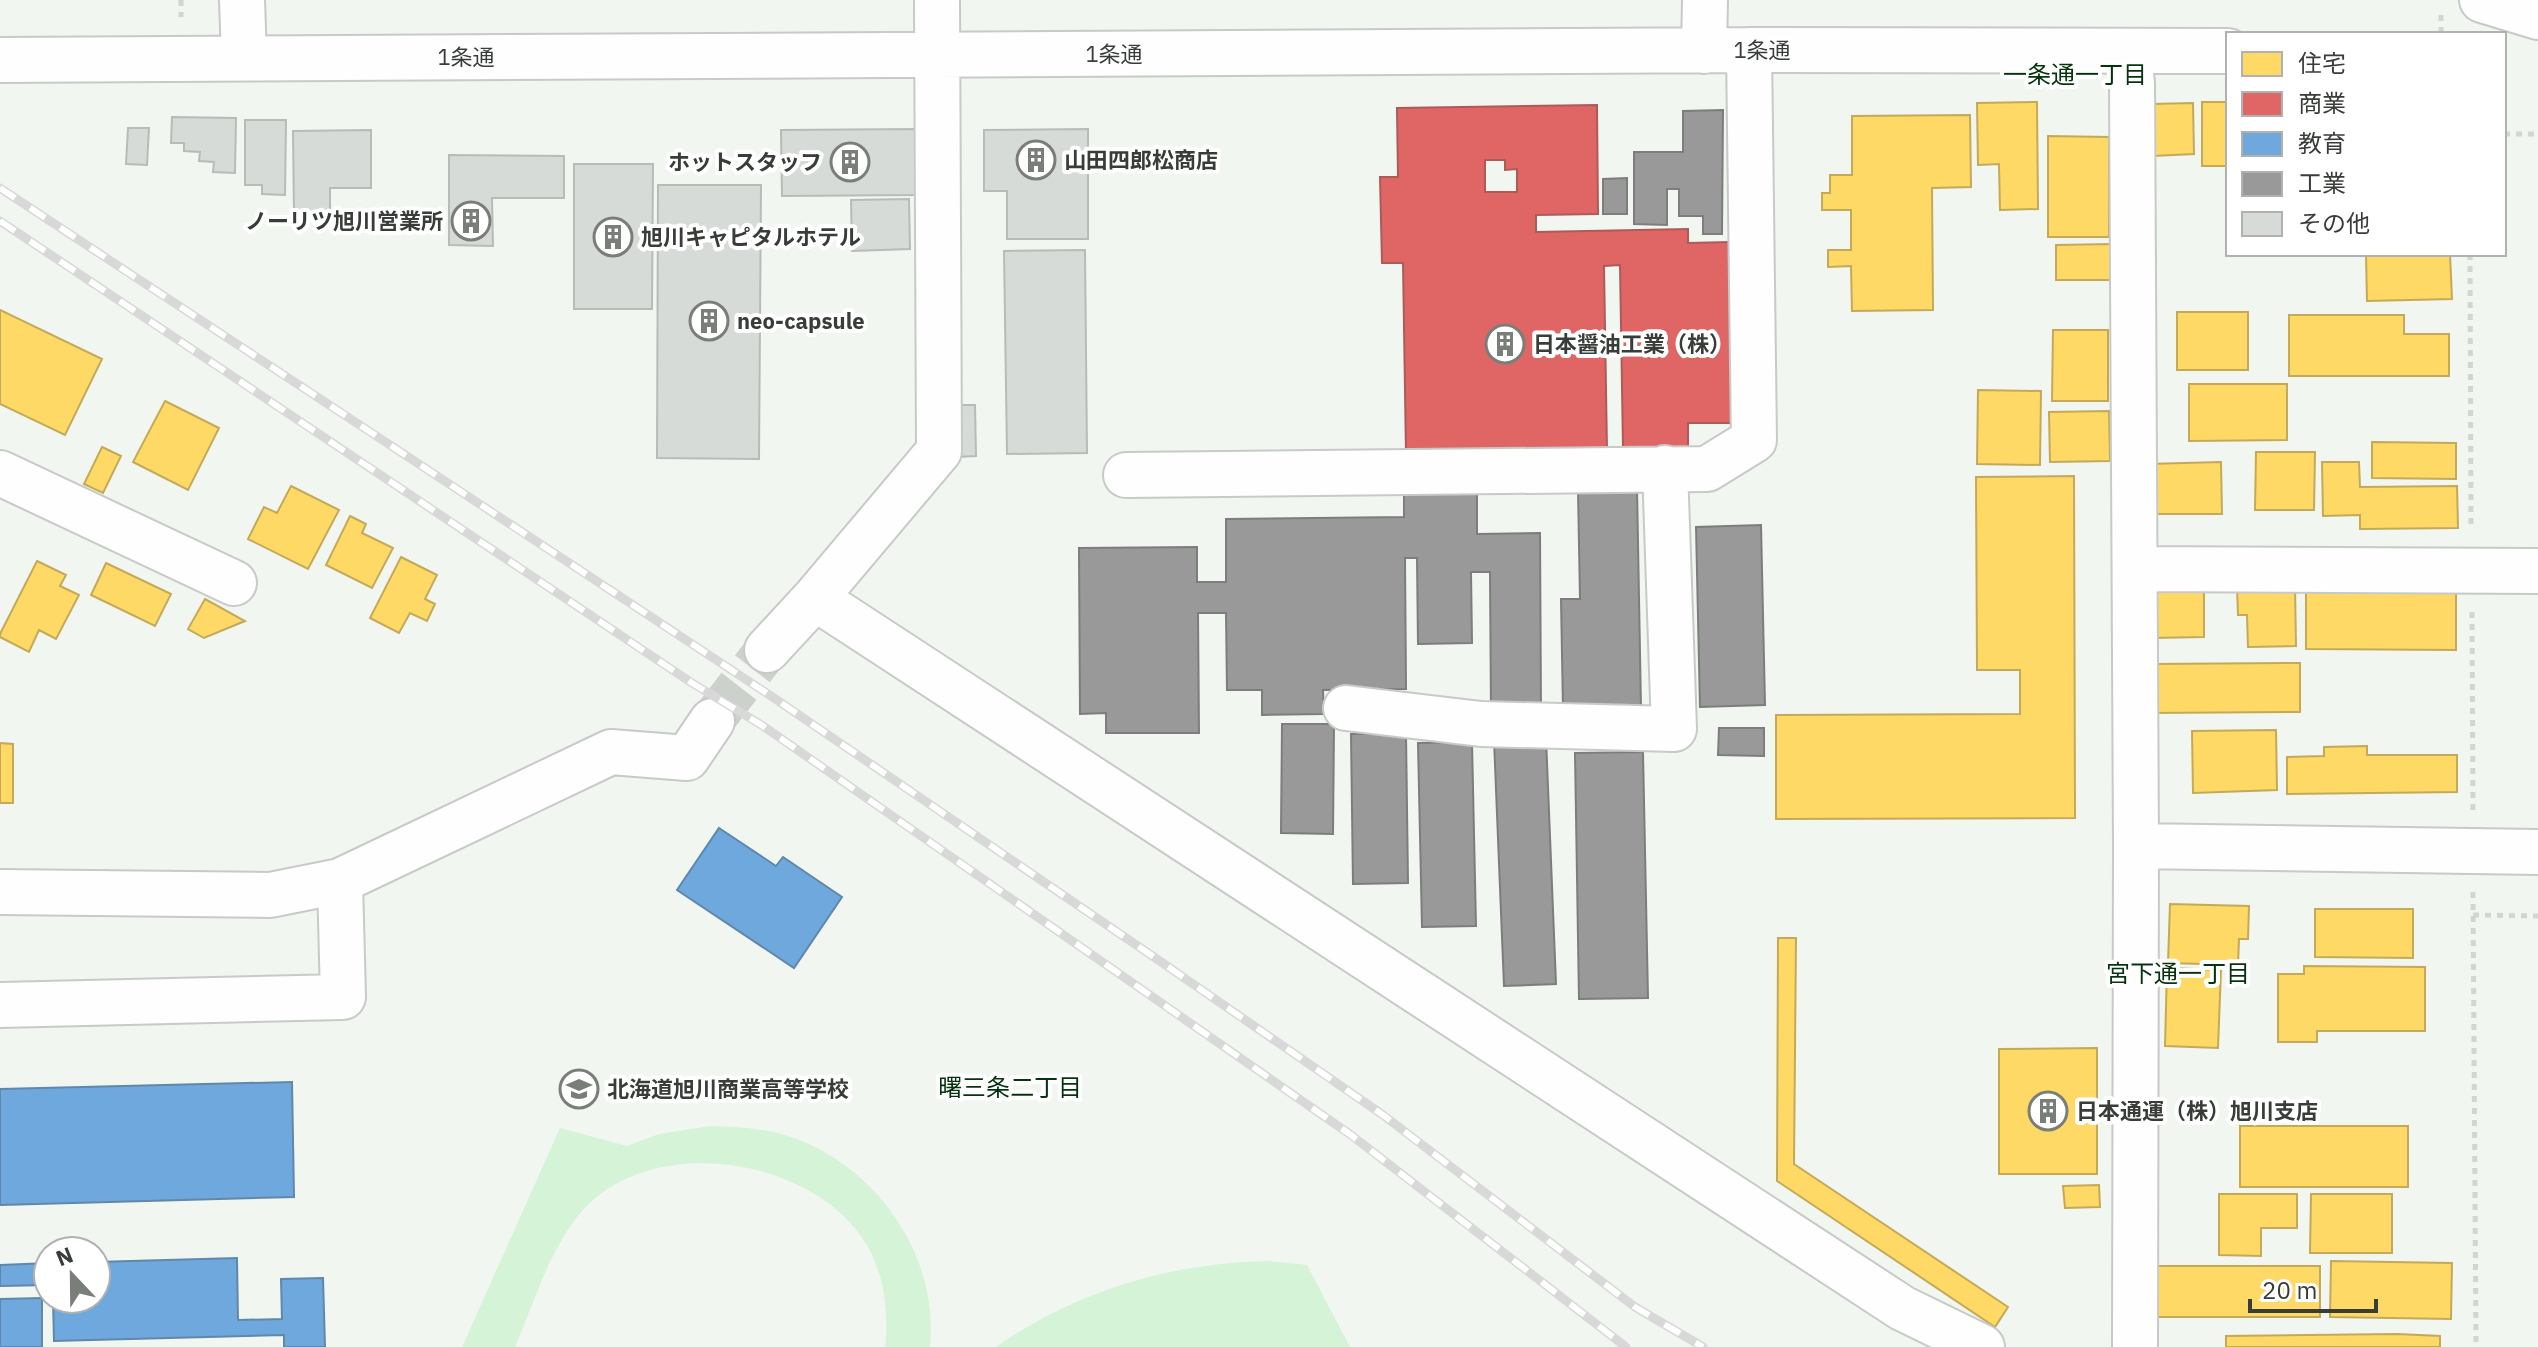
<svg xmlns="http://www.w3.org/2000/svg" width="2538" height="1347" font-family="'IBM Plex Sans','Noto Sans JP',sans-serif">
	<style>
		.green { fill: #d5f4d7 }
		.homes { fill: #ffd966; stroke: #c4aa58; stroke-width: 2 }
		.shops { fill: #e06666; stroke: #ae5a58; stroke-width: 2; fill-rule: evenodd }
		.schools { fill: #6fa8dc; stroke: #5f88ab; stroke-width: 2 }
		.industry { fill: #999; stroke: #7c7d7c; stroke-width: 2 }
		.building { fill: #d7dbd7; stroke: #b8bbb8; stroke-width: 2 }
		.lines { fill: none; stroke-linecap: round; stroke-linejoin: round }
		.minor-tunnel { stroke: #ccd1cc; stroke-width: 44; stroke-dasharray: 44 22; stroke-linecap: butt }
		.minor-casing { stroke: #c7cac7; stroke-width: 48 }
		.path { stroke: #d3d5d3; stroke-width: 5; stroke-dasharray: 6 6; stroke-linecap: butt }
		.minor { stroke: #fdfefd; stroke-width: 44 }
		.rail-casing { stroke: #d7d8d7; stroke-width: 9 }
		.rail { stroke: #fff; stroke-width: 6; stroke-dasharray: 18; stroke-linecap: butt }
		.labels { text-anchor: middle; stroke-width: 8; stroke-linejoin: round; paint-order: stroke }
		.street-label { font-size: 22px; fill: #393d39; stroke: #fff }
		.poi-label { font-size: 22px; font-weight: bold; fill: #393d39; stroke: #fff; text-anchor: start }
		.neighbourhood-label { font-size: 24px; fill: #05330e; stroke: #fff }
	</style>
	<rect width="100%" height="100%" fill="#f1f6f1"/>
	<path class="green" d="M 711,1126 C 742,1127 773,1129 802,1141 C 882,1174 939,1260 930,1347 L 885,1347 C 889,1311 884,1273 865,1242 C 814,1162 674,1137 599,1195 C 556,1228 536,1298 515,1347 L 462,1347 L 560,1128 L 627,1146 L 659,1134 Z
		M 1268,1261 L 1307,1265 L 1350,1347 L 996,1347 C 1076,1291 1170,1263 1268,1261 Z"/>
	<path class="homes" d="M 2037,102 L 2038,209 L 2000,210 L 1999,164 L 1978,165 L 1977,103 Z
		M 2202,102 L 2228,102 L 2228,166 L 2202,166 Z
		M 2193,103 L 2194,154 L 2153,156 L 2151,104 Z
		M 1970,115 L 1971,187 L 1932,188 L 1933,310 L 1852,311 L 1851,266 L 1828,267 L 1828,250 L 1851,250 L 1851,210 L 1822,210 L 1822,193 L 1830,193 L 1830,175 L 1852,175 L 1852,116 Z
		M 2048,136 L 2109,137 L 2109,237 L 2048,237 Z
		M 2113,244 L 2113,280 L 2056,280 L 2056,245 Z
		M 2366,254 L 2450,254 L 2452,299 L 2367,301 Z
		M 0,310 L 102,359 L 65,435 L 0,404 Z
		M 2177,312 L 2248,312 L 2248,370 L 2177,370 Z
		M 2289,315 L 2404,315 L 2404,334 L 2449,334 L 2449,376 L 2289,376 Z
		M 2053,330 L 2108,330 L 2108,401 L 2052,401 Z
		M 2189,384 L 2287,384 L 2287,440 L 2189,441 Z
		M 1978,390 L 2041,391 L 2040,465 L 1977,464 Z
		M 165,401 L 219,428 L 188,490 L 133,462 Z
		M 2109,411 L 2110,461 L 2050,462 L 2049,412 Z
		M 2372,442 L 2456,443 L 2456,479 L 2372,478 Z
		M 102,447 L 121,456 L 103,493 L 84,484 Z
		M 2256,452 L 2315,452 L 2314,510 L 2255,510 Z
		M 2221,462 L 2222,514 L 2148,514 L 2147,464 Z
		M 2322,462 L 2359,462 L 2360,487 L 2457,486 L 2458,528 L 2360,529 L 2360,515 L 2323,516 Z
		M 2074,476 L 2075,818 L 1776,819 L 1776,715 L 2020,714 L 2020,670 L 1977,670 L 1976,477 Z
		M 291,486 L 339,510 L 308,569 L 248,539 L 264,507 L 277,513 Z
		M 350,516 L 366,524 L 362,533 L 393,548 L 372,588 L 326,565 Z
		M 401,557 L 437,575 L 425,599 L 435,604 L 427,621 L 410,613 L 399,633 L 370,618 Z
		M 37,561 L 66,575 L 60,586 L 79,595 L 56,639 L 39,630 L 29,652 L 0,637 L 0,634 Z
		M 106,563 L 171,594 L 155,626 L 91,595 Z
		M 2204,586 L 2204,637 L 2151,638 L 2150,587 Z
		M 2295,586 L 2296,646 L 2248,647 L 2247,615 L 2238,615 L 2237,587 Z
		M 2306,588 L 2456,588 L 2456,650 L 2306,649 Z
		M 205,599 L 245,621 L 204,638 L 188,629 Z
		M 2300,663 L 2300,712 L 2150,713 L 2150,664 Z
		M 2276,730 L 2277,790 L 2193,793 L 2192,731 Z
		M 0,743 L 13,744 L 13,803 L 0,803 Z
		M 2367,746 L 2367,755 L 2457,755 L 2457,792 L 2287,794 L 2287,757 L 2324,756 L 2324,747 Z
		M 2170,904 L 2249,906 L 2248,939 L 2239,939 L 2238,965 L 2168,963 Z
		M 2315,909 L 2413,909 L 2413,958 L 2315,957 Z
		M 1778,938 L 1796,938 L 1794,1164 L 2008,1307 L 1995,1327 L 1777,1181 Z
		M 2304,966 L 2425,967 L 2425,1031 L 2317,1031 L 2317,1042 L 2278,1042 L 2278,974 L 2304,974 Z
		M 2167,968 L 2221,970 L 2218,1048 L 2165,1046 Z
		M 2097,1048 L 2097,1174 L 1999,1174 L 1999,1049 Z
		M 2240,1126 L 2408,1126 L 2408,1187 L 2240,1187 Z
		M 2099,1185 L 2100,1207 L 2065,1208 L 2063,1186 Z
		M 2219,1194 L 2297,1194 L 2297,1228 L 2261,1228 L 2261,1256 L 2219,1255 Z
		M 2311,1194 L 2392,1194 L 2392,1253 L 2310,1253 Z
		M 2331,1261 L 2452,1263 L 2451,1319 L 2330,1317 Z
		M 2156,1266 L 2320,1266 L 2320,1317 L 2156,1317 Z
		M 2397,1334 L 2440,1336 L 2440,1347 L 2226,1347 L 2226,1336 Z"/>
	<path class="shops" d="M 1597,105 L 1598,214 L 1536,215 L 1536,232 L 1688,229 L 1688,243 L 1730,242 L 1733,423 L 1688,423 L 1688,447 L 1623,448 L 1620,265 L 1604,266 L 1607,451 L 1406,454 L 1403,263 L 1382,263 L 1380,177 L 1398,177 L 1397,108 ZM 1485,160 L 1505,160 L 1505,170 L 1517,169 L 1517,192 L 1485,192 Z"/>
	<path class="schools" d="M 719,828 L 776,866 L 783,857 L 842,897 L 794,968 L 677,890 Z
		M 292,1082 L 294,1197 L 0,1205 L 0,1089 Z
		M 237,1258 L 238,1320 L 282,1319 L 281,1279 L 323,1278 L 325,1347 L 284,1347 L 284,1335 L 54,1341 L 53,1299 L 96,1299 L 96,1262 Z
		M 48,1263 L 48,1285 L 0,1286 L 0,1265 Z
		M 42,1298 L 42,1347 L 0,1347 L 0,1299 Z"/>
	<path class="industry" d="M 1723,110 L 1722,234 L 1703,234 L 1703,216 L 1679,216 L 1679,189 L 1667,189 L 1667,225 L 1634,224 L 1634,152 L 1683,152 L 1683,111 Z
		M 1627,178 L 1627,214 L 1603,214 L 1603,179 Z
		M 1404,482 L 1477,482 L 1477,534 L 1540,533 L 1541,711 L 1491,712 L 1490,572 L 1471,572 L 1472,643 L 1418,644 L 1417,558 L 1405,558 L 1406,689 L 1323,690 L 1324,714 L 1262,715 L 1262,690 L 1227,690 L 1226,613 L 1198,613 L 1199,733 L 1106,733 L 1106,713 L 1080,714 L 1079,548 L 1197,547 L 1197,582 L 1226,582 L 1226,519 L 1404,517 Z
		M 1637,488 L 1641,708 L 1563,709 L 1561,599 L 1580,599 L 1578,490 Z
		M 1761,525 L 1765,705 L 1700,707 L 1696,527 Z
		M 1282,724 L 1334,724 L 1333,834 L 1281,833 Z
		M 1719,728 L 1764,728 L 1764,756 L 1718,755 Z
		M 1406,733 L 1408,883 L 1353,884 L 1351,734 Z
		M 1546,738 L 1556,984 L 1504,986 L 1494,740 Z
		M 1472,742 L 1476,926 L 1422,927 L 1418,743 Z
		M 1643,752 L 1648,998 L 1579,999 L 1575,753 Z"/>
	<path class="building" d="M 172,117 L 236,118 L 235,173 L 213,172 L 214,162 L 199,161 L 200,152 L 184,151 L 184,143 L 171,143 Z
		M 245,120 L 286,120 L 285,195 L 262,194 L 262,185 L 245,185 Z
		M 128,128 L 149,128 L 147,165 L 126,164 Z
		M 918,129 L 918,195 L 782,196 L 781,130 Z
		M 1088,129 L 1088,239 L 1007,239 L 1007,191 L 984,191 L 984,130 Z
		M 371,130 L 371,188 L 330,188 L 330,215 L 294,214 L 293,131 Z
		M 449,155 L 564,156 L 564,198 L 492,198 L 493,246 L 449,245 Z
		M 574,164 L 653,164 L 652,309 L 574,309 Z
		M 658,185 L 761,185 L 759,459 L 657,458 Z
		M 909,199 L 910,249 L 852,251 L 851,200 Z
		M 1085,250 L 1087,453 L 1007,454 L 1004,251 Z
		M 955,405 L 975,405 L 976,456 L 956,457 Z"/>
	<g class="lines">
		<path class="minor-tunnel" d="M 712,721 L 767,650"/>
		<defs>
			<path id="minor" d="M 242,0 L 244,58
				M 2482,0 L 2538,17
				M 1704,51 L 1705,0
				M 2129,52 L 2132,84 L 2136,846 L 2135,1347
				M 0,60 L 1749,50 L 2228,51
				M 0,473 L 234,583
				M 1126,475 L 1707,469 L 1754,440 L 1749,50
				M 2135,569 L 2538,571
				M 815,598 L 1902,1308 L 1982,1347
				M 767,650 L 815,598 L 939,451 L 937,0
				M 1346,708 L 1481,724 L 1674,729 L 1665,468
				M 2136,846 L 2538,852
				M 0,892 L 270,895 L 340,881 L 611,752 L 687,758 L 712,721
				M 0,1005 L 343,997 L 340,881"/>
		</defs>
		<use href="#minor" class="minor-casing"/>
		<path class="path" d="M 181,0 L 181,17
			M 2441,15 L 2441,34
			M 2504,134 L 2538,134
			M 2470,254 L 2471,530
			M 2472,612 L 2473,810
			M 2473,892 L 2476,1347
			M 2473,915 L 2538,916"/>
		<use href="#minor" class="minor"/>
		<defs>
			<path id="rail" d="M 0,188 L 771,696 L 1151,955 L 1383,1115 L 1635,1307 L 1703,1347
				M 0,221 L 692,683 L 763,726 L 1351,1135 L 1626,1347"/>
		</defs>
		<use href="#rail" class="rail-casing"/>
		<use href="#rail" class="rail"/>
	</g>
	<defs>
		<symbol id="building-ring" viewBox="-11 -11 22 22"><circle r="9.5" fill="#fff" stroke="#797e79" stroke-width="1.5"/><path d="M-4-6H4V6H1V3H-1V6H-4ZM-2.5-4.3h1.7v1.8h-1.7ZM.8-4.3h1.7v1.8H.8ZM-2.5-1h1.7V.8h-1.7ZM.8-1h1.7V.8H.8Z" fill="#797e79"/></symbol>
		<symbol id="school-ring" viewBox="-11 -11 22 22"><circle r="9.5" fill="#fff" stroke="#797e79" stroke-width="1.5"/><path d="M0-5L7-2L0 1L-7-2ZM-4 1L0 2.5L4 1V4Q0 6-4 4Z" fill="#797e79"/></symbol>
	</defs>
	<g fill-rule="evenodd">
		<use href="#building-ring" x="1014" y="138" width="44" height="44"/>
		<use href="#building-ring" x="828" y="140" width="44" height="44"/>
		<use href="#building-ring" x="449" y="199" width="44" height="44"/>
		<use href="#building-ring" x="591" y="215" width="44" height="44"/>
		<use href="#building-ring" x="687" y="299" width="44" height="44"/>
		<use href="#building-ring" x="1483" y="322" width="44" height="44"/>
		<use href="#school-ring" x="557" y="1067" width="44" height="44"/>
		<use href="#building-ring" x="2026" y="1089" width="44" height="44"/>
	</g>
	<g class="labels">
		<g class="street-label">
			<text x="1762" y="58">1条通</text>
			<text x="1114" y="62">1条通</text>
			<text x="466" y="65">1条通</text>
		</g>
		<g class="poi-label">
			<text x="1064" y="168">山田四郎松商店</text>
			<text x="822" y="170" text-anchor="end">ホットスタッフ</text>
			<text x="443" y="229" text-anchor="end">ノーリツ旭川営業所</text>
			<text x="641" y="245">旭川キャピタルホテル</text>
			<text x="737" y="329">neo‐capsule</text>
			<text x="1533" y="352">日本醤油工業（株）</text>
			<text x="607" y="1097">北海道旭川商業高等学校</text>
			<text x="2076" y="1119">日本通運（株）旭川支店</text>
		</g>
		<g class="neighbourhood-label">
			<text x="2075" y="83">一条通一丁目</text>
			<text x="2178" y="982">宮下通一丁目</text>
			<text x="1010" y="1096">曙三条二丁目</text>
		</g>
	</g>
	<rect x="2226" y="32" width="280" height="224" fill="#ffffff" stroke="#b0b1b0" stroke-width="2"/>
	<rect x="2242" y="52" width="40" height="24" fill="#ffd966" stroke="#b0b1b0" stroke-width="2"/>
	<text x="2298" y="72" font-size="24" fill="#393d39">住宅</text>
	<rect x="2242" y="92" width="40" height="24" fill="#e06666" stroke="#b0b1b0" stroke-width="2"/>
	<text x="2298" y="112" font-size="24" fill="#393d39">商業</text>
	<rect x="2242" y="132" width="40" height="24" fill="#6fa8dc" stroke="#b0b1b0" stroke-width="2"/>
	<text x="2298" y="152" font-size="24" fill="#393d39">教育</text>
	<rect x="2242" y="172" width="40" height="24" fill="#999999" stroke="#b0b1b0" stroke-width="2"/>
	<text x="2298" y="192" font-size="24" fill="#393d39">工業</text>
	<rect x="2242" y="212" width="40" height="24" fill="#d7dbd7" stroke="#b0b1b0" stroke-width="2"/>
	<text x="2298" y="232" font-size="24" fill="#393d39">その他</text>
	<g transform="translate(72 1275) rotate(338)"><circle r="38" fill="#ffffff" stroke="#b0b1b0" stroke-width="2"/>
	<path d="M0-6L14 30L0 20L-14 30Z" fill="#797e79"/>
	<text y="-12" font-size="22" font-weight="bold" text-anchor="middle" fill="#393d39">N</text>
	</g>
	<path d="M2250 1299v12h126v-12" fill="none" stroke="#393d39" stroke-width="4"/>
	<text x="2262" y="1299" font-size="24" fill="#393d39" stroke="#ffffff" stroke-width="6" paint-order="stroke">20 m</text>
</svg>
